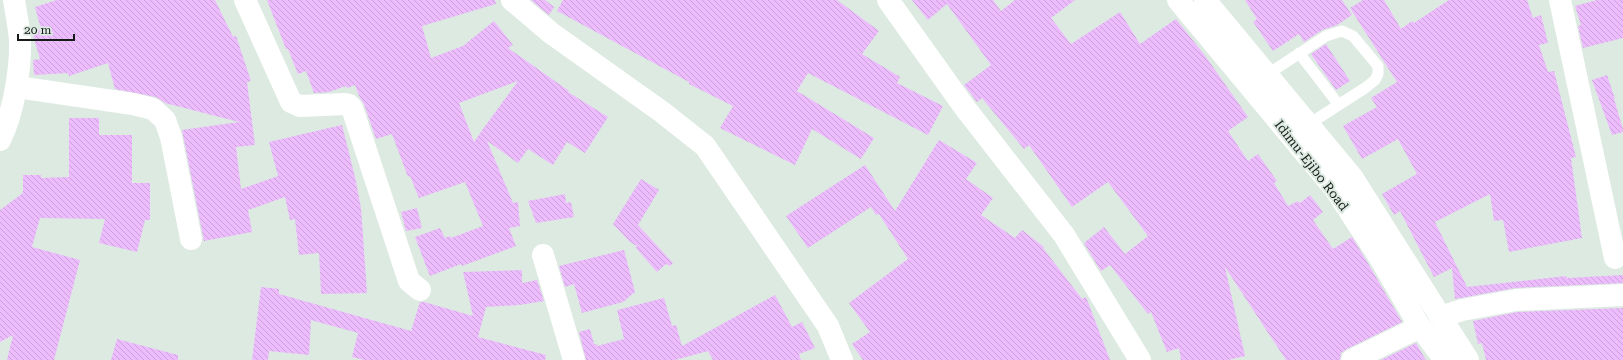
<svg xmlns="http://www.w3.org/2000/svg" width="1623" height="360" font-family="'Roboto Serif',serif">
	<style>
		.building { fill: url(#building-back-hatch); fill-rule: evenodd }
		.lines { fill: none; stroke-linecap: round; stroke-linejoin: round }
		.service { stroke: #fff; stroke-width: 11 }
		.minor { stroke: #fff; stroke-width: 22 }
		.tertiary { stroke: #fff; stroke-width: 22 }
		.secondary { stroke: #fff; stroke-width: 22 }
		.labels { text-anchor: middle; stroke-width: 4; stroke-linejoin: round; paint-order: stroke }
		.street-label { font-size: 13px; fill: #161b18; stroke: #ddeae2 }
	</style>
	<defs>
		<pattern id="building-back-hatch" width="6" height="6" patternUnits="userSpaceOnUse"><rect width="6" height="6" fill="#ecbcfd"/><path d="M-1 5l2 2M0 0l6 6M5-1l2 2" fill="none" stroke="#caa1d8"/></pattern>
	</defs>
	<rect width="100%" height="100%" fill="#ddeae2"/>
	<path class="building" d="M 57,0 L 215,0 L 233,37 L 236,36 L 251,81 L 247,82 L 255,145 L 236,147 L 241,189 L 278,176 L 269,142 L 342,125 L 355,177 L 361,208 L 367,293 L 321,294 L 319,253 L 299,255 L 295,219 L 290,220 L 285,197 L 248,210 L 252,232 L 204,241 L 182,130 L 239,122 L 165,103 L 156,97 L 115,89 L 108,63 L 69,76 L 68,73 L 34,75 L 33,60 L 40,59 L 32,32 L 41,29 L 35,7 Z
		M 267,0 L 495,0 L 496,4 L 422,26 L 431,58 L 463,46 L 494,21 L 513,45 L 508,48 L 569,91 L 568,92 L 608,117 L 585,153 L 567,142 L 553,165 L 528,149 L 518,163 L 487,141 L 513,203 L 518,202 L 520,226 L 509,228 L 516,246 L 462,266 L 461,264 L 430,276 L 415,237 L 440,228 L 445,238 L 450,236 L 451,238 L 483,226 L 465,182 L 419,198 L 410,176 L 408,177 L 392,134 L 376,139 L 364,104 L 360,98 L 355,85 L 347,88 L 346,86 L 329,92 L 314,93 L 306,71 L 298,74 L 288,49 L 286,49 ZM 518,81 L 483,129 L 474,142 L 459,103 Z
		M 531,0 L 545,0 L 554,7 L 549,15 Z
		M 563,0 L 837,0 L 879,31 L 862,54 L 900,77 L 897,83 L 943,106 L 928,135 L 808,73 L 797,91 L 874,138 L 861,159 L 812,129 L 795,165 L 720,128 L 733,106 L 689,84 L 689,82 L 557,11 Z
		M 912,0 L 993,0 L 1001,11 L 1015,0 L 1075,0 L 1051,18 L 1071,44 L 1120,12 L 1140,44 L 1176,19 L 1206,57 L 1248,117 L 1228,131 L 1248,161 L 1258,154 L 1277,181 L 1274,183 L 1288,206 L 1298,201 L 1300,203 L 1310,195 L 1323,212 L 1313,220 L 1333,249 L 1352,237 L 1369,265 L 1402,322 L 1347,349 L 1341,353 L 1340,360 L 1286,360 L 1225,267 L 1245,356 L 1228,360 L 1181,360 L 1179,348 L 1167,352 L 1151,312 L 1148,314 L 1110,265 L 1101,271 L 1084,243 L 1104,227 L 1125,254 L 1148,236 L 1108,182 L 1072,207 L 1029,145 L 1024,149 L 982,98 L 977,102 L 964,85 L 991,65 L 947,4 L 928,20 Z
		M 1245,0 L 1342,0 L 1352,15 L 1337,25 L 1322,30 L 1304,42 L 1299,34 L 1273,51 L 1253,22 L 1257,19 Z
		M 1363,0 L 1384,0 L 1401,29 L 1412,21 L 1414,23 L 1449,0 L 1527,0 L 1533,18 L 1541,15 L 1548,43 L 1539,45 L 1548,72 L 1554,71 L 1576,157 L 1571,158 L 1582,238 L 1509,252 L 1503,220 L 1494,221 L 1490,194 L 1435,222 L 1467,287 L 1566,276 L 1567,278 L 1623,275 L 1623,283 L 1515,288 L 1455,299 L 1452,268 L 1434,277 L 1400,211 L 1394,215 L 1382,194 L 1417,174 L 1398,139 L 1362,159 L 1343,126 L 1377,107 L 1371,98 L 1397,82 L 1350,8 Z
		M 1597,0 L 1623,0 L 1623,38 L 1583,48 L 1578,26 L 1581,25 L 1575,6 Z
		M 1326,44 L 1350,81 L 1336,90 L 1311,54 Z
		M 1607,75 L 1615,99 L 1614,99 L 1623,129 L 1623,132 L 1612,135 L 1592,80 Z
		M 69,118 L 99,118 L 99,135 L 132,135 L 132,183 L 150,183 L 150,220 L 145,220 L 137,252 L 99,243 L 105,219 L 40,218 L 32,247 L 80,260 L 54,360 L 7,360 L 13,335 L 0,342 L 0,210 L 23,193 L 23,175 L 41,175 L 41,178 L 69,177 Z
		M 939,140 L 977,163 L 966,179 L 993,198 L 981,215 L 1015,238 L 1022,230 L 1044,247 L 1043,248 L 1082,299 L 1086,297 L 1110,360 L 863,360 L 852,344 L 870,332 L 849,303 L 908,259 L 879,214 L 876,215 L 871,207 L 808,248 L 786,216 L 865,165 L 895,211 Z
		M 641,179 L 659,190 L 638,225 L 673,263 L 670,266 L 666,264 L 657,272 L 635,247 L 638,247 L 629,241 L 613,224 Z
		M 565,194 L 566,203 L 571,202 L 574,217 L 536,223 L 528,201 Z
		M 417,208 L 422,228 L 406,231 L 401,212 Z
		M 624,250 L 635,292 L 623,302 L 582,313 L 574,284 L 565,287 L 559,266 Z
		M 522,270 L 522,283 L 537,280 L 544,301 L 519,305 L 486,307 L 478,337 L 546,355 L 545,360 L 364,360 L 352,357 L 358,333 L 311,320 L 309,355 L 269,351 L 268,360 L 252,360 L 261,287 L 279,289 L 279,294 L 411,331 L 420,302 L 424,302 L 473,316 L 463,272 Z
		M 775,295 L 792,327 L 802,322 L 815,348 L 799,354 L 801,360 L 713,360 L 708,351 L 675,360 L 586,360 L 579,332 L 590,329 L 594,344 L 596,344 L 597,346 L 624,339 L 617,310 L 664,298 L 672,326 L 676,325 L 682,346 Z
		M 1623,308 L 1623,360 L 1486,360 L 1482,343 L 1478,344 L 1473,321 L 1517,312 Z
		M 117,339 L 178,355 L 178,360 L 111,360 Z
		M 1416,343 L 1426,360 L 1381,360 Z"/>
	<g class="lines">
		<path class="service" d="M 1299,53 L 1339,105
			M 1268,74 L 1326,36 L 1342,31 L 1353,36 L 1378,66 L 1378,74 L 1375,80 L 1365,88 L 1309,124"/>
		<path class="minor" d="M 245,0 L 291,102 L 300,106 L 345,104 L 349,105 L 352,108 L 409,281 L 420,290
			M 512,0 L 551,33 L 662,112 L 705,146 L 828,326 L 842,360
			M 888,0 L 965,108 L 1064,235 L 1140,360
			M 1560,0 L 1615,258
			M 17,87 L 133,104 L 153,109 L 165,120 L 171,137 L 191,239
			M 543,255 L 574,360
			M 1440,317 L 1462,310 L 1516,300 L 1623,295
			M 1352,360 L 1420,327"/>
		<path class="tertiary" d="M 0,140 C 13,115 21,69 20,40 C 19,27 16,13 14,0"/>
		<path class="secondary" d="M 1178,0 L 1335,189 L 1380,258 L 1420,327 L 1445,360
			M 1205,0 L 1352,177 L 1468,360"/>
	</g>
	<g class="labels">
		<g class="street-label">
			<text transform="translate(1312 165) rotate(52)" y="5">Idimu-Ejibo Road</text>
		</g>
	</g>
	<path d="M18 34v6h56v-6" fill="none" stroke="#161b18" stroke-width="2"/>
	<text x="24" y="34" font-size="12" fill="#161b18" stroke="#ddeae2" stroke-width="3" paint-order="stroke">20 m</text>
</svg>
